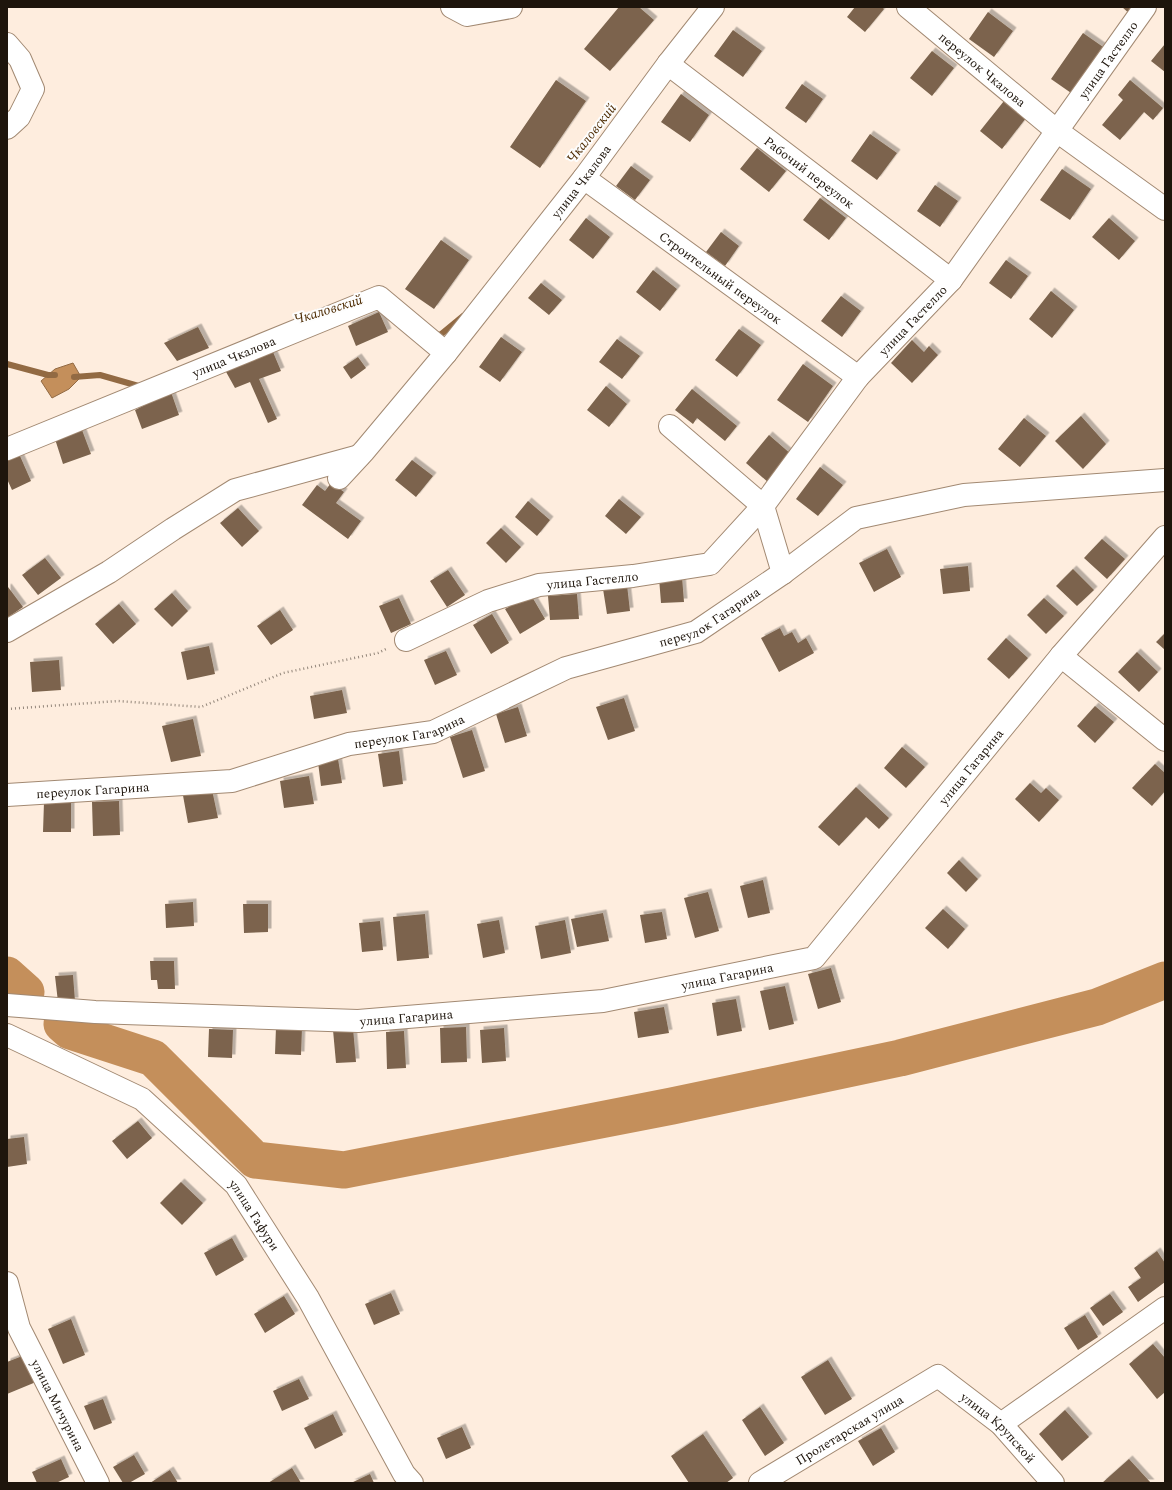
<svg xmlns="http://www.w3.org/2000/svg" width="1172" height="1490" font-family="Spectral,serif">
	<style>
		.water { fill: #c48f5b; stroke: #926a43 }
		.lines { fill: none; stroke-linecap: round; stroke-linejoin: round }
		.stream { stroke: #926a43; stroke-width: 6 }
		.river { stroke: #c48f5b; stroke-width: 37 }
		.building { fill: #7b644d; filter: url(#shadow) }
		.minor-casing { stroke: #a28972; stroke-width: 24 }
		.path { stroke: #93867a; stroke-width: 2.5; stroke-dasharray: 1 3; stroke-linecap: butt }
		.minor { stroke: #fff; stroke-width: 22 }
		.labels { text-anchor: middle; stroke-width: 4; stroke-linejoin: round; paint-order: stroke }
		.street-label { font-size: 13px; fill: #1e150c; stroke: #fdfdfd }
		.water-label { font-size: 14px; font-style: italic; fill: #4c2a00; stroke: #fdfdfd }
	</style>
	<defs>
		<filter id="shadow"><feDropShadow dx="3.5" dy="-3.5" stdDeviation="0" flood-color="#0004"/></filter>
	</defs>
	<rect width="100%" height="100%" fill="#feedde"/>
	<path class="water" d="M 73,363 L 81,377 L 69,389 L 52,398 L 41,381 L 55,369 Z"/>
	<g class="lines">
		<path class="stream" d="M 433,334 L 440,335 L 463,316
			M 7,364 L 48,375 L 55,375
			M 74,377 L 100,375 L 142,387"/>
		<path class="river" d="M 7,975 L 26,992
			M 62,1024 L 70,1031 L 153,1058 L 255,1160 L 344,1170 L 672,1106 L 900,1058 L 1097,1007 L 1165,980"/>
	</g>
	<path class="building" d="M 619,7 L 639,7 L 654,20 L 610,71 L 584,49 Z
		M 855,7 L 882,7 L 884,9 L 865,32 L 847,17 Z
		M 1122,7 L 1137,7 L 1131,15 Z
		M 988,12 L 1013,31 L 994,57 L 969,39 Z
		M 733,30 L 762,51 L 743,77 L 714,56 Z
		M 1083,33 L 1106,49 L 1074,95 L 1051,79 Z
		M 1165,44 L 1165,72 L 1151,61 Z
		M 932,51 L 954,68 L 932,96 L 910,78 Z
		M 556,80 L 586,101 L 540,168 L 510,147 Z
		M 1130,80 L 1163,108 L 1153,120 L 1144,112 L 1120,140 L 1102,125 L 1123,100 L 1118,95 Z
		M 802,84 L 823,99 L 806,123 L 785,108 Z
		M 681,94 L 709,115 L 690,142 L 661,122 Z
		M 1004,101 L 1026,118 L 1002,149 L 980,131 Z
		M 870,134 L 897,153 L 877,180 L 851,161 Z
		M 757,148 L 786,171 L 769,192 L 740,169 Z
		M 631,166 L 650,180 L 635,200 L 616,186 Z
		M 1062,169 L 1091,189 L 1070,220 L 1040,200 Z
		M 935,185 L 958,201 L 940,227 L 917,211 Z
		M 820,198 L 846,218 L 829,240 L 803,220 Z
		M 586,218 L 610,237 L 593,259 L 569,240 Z
		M 1109,218 L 1135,241 L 1119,260 L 1092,237 Z
		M 721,232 L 739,246 L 725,266 L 706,252 Z
		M 441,240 L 469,260 L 434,309 L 405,289 Z
		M 1006,260 L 1028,276 L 1011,299 L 989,283 Z
		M 653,270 L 677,289 L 660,311 L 636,292 Z
		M 541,283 L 562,300 L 549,315 L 528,298 Z
		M 1051,291 L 1074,310 L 1052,338 L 1029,319 Z
		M 841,296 L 861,311 L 842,337 L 821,321 Z
		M 379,312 L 388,332 L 356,346 L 348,326 Z
		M 198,327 L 209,348 L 177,361 L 164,343 Z
		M 739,329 L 761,345 L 737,377 L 715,360 Z
		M 501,337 L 522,352 L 500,382 L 479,367 Z
		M 617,339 L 640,356 L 622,379 L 599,362 Z
		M 912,340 L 924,352 L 929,346 L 938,355 L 912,383 L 891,363 Z
		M 273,352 L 281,371 L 259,379 L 277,419 L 268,423 L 250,382 L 235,388 L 225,370 Z
		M 358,357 L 366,368 L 351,379 L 343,367 Z
		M 803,364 L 833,386 L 808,422 L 777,400 Z
		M 606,386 L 627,404 L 609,427 L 587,410 Z
		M 692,389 L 737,426 L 725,441 L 697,418 L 693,424 L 675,410 Z
		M 171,392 L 179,415 L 142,429 L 135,410 Z
		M 1081,416 L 1106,444 L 1083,469 L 1055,441 Z
		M 1024,418 L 1046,436 L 1020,467 L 998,449 Z
		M 82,430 L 91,454 L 63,464 L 55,439 Z
		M 769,435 L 792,455 L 769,483 L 746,463 Z
		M 20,456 L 31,481 L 12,490 L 7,479 L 7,461 Z
		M 412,460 L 433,476 L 416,497 L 395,480 Z
		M 820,467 L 843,485 L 818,516 L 796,499 Z
		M 331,483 L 344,492 L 336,503 L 361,521 L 348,539 L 302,505 L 317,485 L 325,491 Z
		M 619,499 L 641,517 L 626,534 L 605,516 Z
		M 528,501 L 550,520 L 537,536 L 515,517 Z
		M 238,508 L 259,531 L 242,547 L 220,523 Z
		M 501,528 L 521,547 L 506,563 L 486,543 Z
		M 1102,539 L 1125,559 L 1107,579 L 1084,558 Z
		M 887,549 L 901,577 L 874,592 L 859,563 Z
		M 45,558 L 61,578 L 38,595 L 22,575 Z
		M 968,566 L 970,591 L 943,594 L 940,569 Z
		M 1073,569 L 1094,590 L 1077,606 L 1056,586 Z
		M 448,570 L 465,595 L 447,607 L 430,581 Z
		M 682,577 L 684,602 L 661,603 L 659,578 Z
		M 627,585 L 630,611 L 607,614 L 603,589 Z
		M 8,587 L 23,607 L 7,618 L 7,588 Z
		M 172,593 L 188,611 L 172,627 L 154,609 Z
		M 577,594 L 579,619 L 550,620 L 548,596 Z
		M 531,595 L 545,619 L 520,634 L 505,609 Z
		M 399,598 L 411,624 L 391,633 L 379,606 Z
		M 1044,598 L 1064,616 L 1046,634 L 1027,615 Z
		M 119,604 L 136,624 L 113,644 L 95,624 Z
		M 280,610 L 293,630 L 271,645 L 257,626 Z
		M 492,614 L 509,643 L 491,654 L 473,625 Z
		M 780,628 L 784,636 L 792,632 L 798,643 L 806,638 L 814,653 L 779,672 L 761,638 Z
		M 1165,633 L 1165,650 L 1156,642 Z
		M 1006,638 L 1028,658 L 1009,679 L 987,659 Z
		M 209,646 L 215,674 L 187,680 L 181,652 Z
		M 446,651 L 457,675 L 435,685 L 424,660 Z
		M 1137,652 L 1158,672 L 1139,692 L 1118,672 Z
		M 59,660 L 61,690 L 32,692 L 30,662 Z
		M 342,690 L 347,713 L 314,719 L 310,696 Z
		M 624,698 L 635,731 L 608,740 L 596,707 Z
		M 1095,706 L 1114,722 L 1095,743 L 1077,726 Z
		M 518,707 L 527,736 L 505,743 L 496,714 Z
		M 193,719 L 201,756 L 171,762 L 162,726 Z
		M 472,730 L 485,771 L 463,778 L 450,737 Z
		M 902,747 L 925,767 L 906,788 L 884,768 Z
		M 399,751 L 403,784 L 383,787 L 378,754 Z
		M 338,759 L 342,783 L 321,786 L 318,762 Z
		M 1155,764 L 1165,773 L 1165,791 L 1152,806 L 1132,788 Z
		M 309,776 L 314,804 L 284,808 L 280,781 Z
		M 1030,783 L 1041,793 L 1046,788 L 1059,800 L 1039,822 L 1015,799 Z
		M 211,785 L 218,818 L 188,823 L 182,790 Z
		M 856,787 L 889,818 L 879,829 L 866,817 L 839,846 L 818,827 Z
		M 119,801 L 120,835 L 93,836 L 92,802 Z
		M 44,802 L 71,802 L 71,832 L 43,832 Z
		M 959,860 L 978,879 L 966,892 L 947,873 Z
		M 763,880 L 770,913 L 748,918 L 740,886 Z
		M 708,892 L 719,931 L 695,938 L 684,898 Z
		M 193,902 L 194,926 L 166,928 L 165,904 Z
		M 243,904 L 268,904 L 268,932 L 244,933 Z
		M 943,909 L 965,929 L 948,949 L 925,928 Z
		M 662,912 L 667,939 L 645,943 L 640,915 Z
		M 603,913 L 609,941 L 577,947 L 571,919 Z
		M 425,914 L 429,958 L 397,961 L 393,917 Z
		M 499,920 L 505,953 L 483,958 L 477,924 Z
		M 565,920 L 571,953 L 541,959 L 535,926 Z
		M 380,921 L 383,950 L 362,952 L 359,923 Z
		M 150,961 L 174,961 L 175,989 L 158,989 L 157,980 L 151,980 Z
		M 831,968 L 841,1002 L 818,1009 L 808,974 Z
		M 73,975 L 75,1001 L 58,1002 L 55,976 Z
		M 785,986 L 794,1024 L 769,1030 L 760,991 Z
		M 736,999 L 742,1031 L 717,1036 L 712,1003 Z
		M 664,1007 L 669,1033 L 638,1038 L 634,1012 Z
		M 276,1027 L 302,1028 L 301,1055 L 275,1054 Z
		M 466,1027 L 467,1062 L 441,1063 L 440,1028 Z
		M 353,1028 L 356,1062 L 336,1063 L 333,1030 Z
		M 504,1028 L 506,1061 L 482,1063 L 480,1030 Z
		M 209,1029 L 233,1030 L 232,1058 L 208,1057 Z
		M 404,1031 L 406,1068 L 387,1069 L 386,1032 Z
		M 138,1121 L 152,1138 L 127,1159 L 112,1141 Z
		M 24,1137 L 27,1164 L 7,1167 L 7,1139 Z
		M 181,1182 L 203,1203 L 182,1225 L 160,1203 Z
		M 232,1238 L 244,1260 L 216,1276 L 204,1253 Z
		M 1157,1251 L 1165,1263 L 1165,1282 L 1138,1302 L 1128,1287 L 1141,1278 L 1134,1268 Z
		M 391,1293 L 400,1314 L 374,1325 L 365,1304 Z
		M 1110,1294 L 1123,1312 L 1103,1326 L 1090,1308 Z
		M 284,1296 L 295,1314 L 265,1333 L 254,1314 Z
		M 1085,1315 L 1098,1337 L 1078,1350 L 1064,1328 Z
		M 71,1319 L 85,1355 L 63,1364 L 48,1329 Z
		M 1153,1344 L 1165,1358 L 1165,1392 L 1157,1399 L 1129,1364 Z
		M 25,1355 L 36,1382 L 7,1394 L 7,1362 Z
		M 828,1360 L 852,1399 L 825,1415 L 801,1377 Z
		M 299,1379 L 309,1399 L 282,1411 L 273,1391 Z
		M 103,1399 L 112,1423 L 94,1430 L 84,1406 Z
		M 760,1407 L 784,1443 L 765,1456 L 742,1420 Z
		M 1065,1410 L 1089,1437 L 1062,1461 L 1039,1434 Z
		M 333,1414 L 343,1435 L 315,1449 L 304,1428 Z
		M 462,1427 L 471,1448 L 446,1459 L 437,1438 Z
		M 881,1428 L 895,1452 L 873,1466 L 858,1441 Z
		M 703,1434 L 733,1478 L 726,1483 L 689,1483 L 671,1456 Z
		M 134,1455 L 145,1474 L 129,1483 L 123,1483 L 113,1467 Z
		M 61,1459 L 69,1477 L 56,1483 L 37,1483 L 32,1472 Z
		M 1129,1459 L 1151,1483 L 1102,1483 Z
		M 292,1468 L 301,1483 L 268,1483 Z
		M 170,1470 L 178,1483 L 150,1483 Z
		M 370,1474 L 374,1483 L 351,1483 Z"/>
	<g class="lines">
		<defs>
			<g id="minor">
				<path d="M 452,7 L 467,15 L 511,7"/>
				<path id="s1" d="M 908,7 L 1057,131 L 1165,209"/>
				<path d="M 7,44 L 20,59 L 33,89 L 19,117 L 7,128"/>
				<path id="s2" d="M 668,64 L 951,280"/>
				<path id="s3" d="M 584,178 L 858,377"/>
				<path id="s4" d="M 7,449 L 379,297 L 446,353"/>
				<path id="s5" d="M 339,478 L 364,451 L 446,353 L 584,178 L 668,64 L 713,7"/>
				<path id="s6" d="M 783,573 L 763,506 L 858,377 L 951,280 L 1145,7"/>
				<path d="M 7,631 L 109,572 L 173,529 L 235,490 L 359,456"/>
				<path id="s7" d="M 406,640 L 488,601 L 539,585 L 633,576 L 710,564 L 763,506 L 670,426"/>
				<path d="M 1061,656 L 1165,740"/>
				<path id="s8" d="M 7,795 L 232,781 L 349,744 L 433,732 L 566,668 L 696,632 L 783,573 L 856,518 L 964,495 L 1165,480"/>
				<path id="s9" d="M 7,1005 L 95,1012 L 358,1021 L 603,1001 L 814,958 L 1061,656 L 1165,537"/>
				<path id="s10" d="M 7,1035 L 142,1099 L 236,1185 L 308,1298 L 404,1474 L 412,1483"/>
				<path id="s11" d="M 7,1283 L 19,1328 L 98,1483"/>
				<path d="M 1001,1424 L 1165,1308"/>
				<path id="s12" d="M 760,1483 L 938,1376 L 1001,1424 L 1053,1483"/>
			</g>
		</defs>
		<use href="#minor" class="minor-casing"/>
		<path class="path" d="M 7,709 L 118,701 L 201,707 L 283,673 L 378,653 L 388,648"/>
		<use href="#minor" class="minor"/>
	</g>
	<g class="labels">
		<g class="street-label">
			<text dy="5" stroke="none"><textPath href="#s6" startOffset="635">улица Гастелло</textPath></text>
			<text dy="5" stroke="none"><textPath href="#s1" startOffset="97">переулок Чкалова</textPath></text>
			<text dy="5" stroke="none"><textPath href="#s2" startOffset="178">Рабочий переулок</textPath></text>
			<text dy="5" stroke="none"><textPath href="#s5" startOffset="383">улица Чкалова</textPath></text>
			<text dy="5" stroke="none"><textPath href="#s3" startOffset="169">Строительный переулок</textPath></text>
			<text dy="5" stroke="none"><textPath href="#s6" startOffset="309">улица Гастелло</textPath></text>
			<text dy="5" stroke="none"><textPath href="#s4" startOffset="245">улица Чкалова</textPath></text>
			<text dy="5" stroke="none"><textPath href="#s7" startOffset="198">улица Гастелло</textPath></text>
			<text dy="5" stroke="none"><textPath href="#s8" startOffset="734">переулок Гагарина</textPath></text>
			<text dy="5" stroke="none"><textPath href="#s8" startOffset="410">переулок Гагарина</textPath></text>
			<text dy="5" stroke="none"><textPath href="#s9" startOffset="1060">улица Гагарина</textPath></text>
			<text dy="5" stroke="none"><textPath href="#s8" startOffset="86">переулок Гагарина</textPath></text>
			<text dy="5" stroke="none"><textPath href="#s9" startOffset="724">улица Гагарина</textPath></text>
			<text dy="5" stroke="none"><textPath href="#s9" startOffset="400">улица Гагарина</textPath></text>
			<text dy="5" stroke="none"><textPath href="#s10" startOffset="312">улица Гафури</textPath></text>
			<text dy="5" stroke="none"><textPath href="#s11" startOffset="133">улица Мичурина</textPath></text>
			<text dy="5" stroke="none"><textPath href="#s12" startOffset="287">улица Крупской</textPath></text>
			<text dy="5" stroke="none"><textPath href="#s12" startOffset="104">Пролетарская улица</textPath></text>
		</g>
		<g class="water-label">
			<text transform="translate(591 133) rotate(-52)" y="5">Чкаловский</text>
			<text transform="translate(328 309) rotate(-17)" y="5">Чкаловский</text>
		</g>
	</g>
	<rect width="1172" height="1490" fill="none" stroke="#1e150c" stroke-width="16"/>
</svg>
